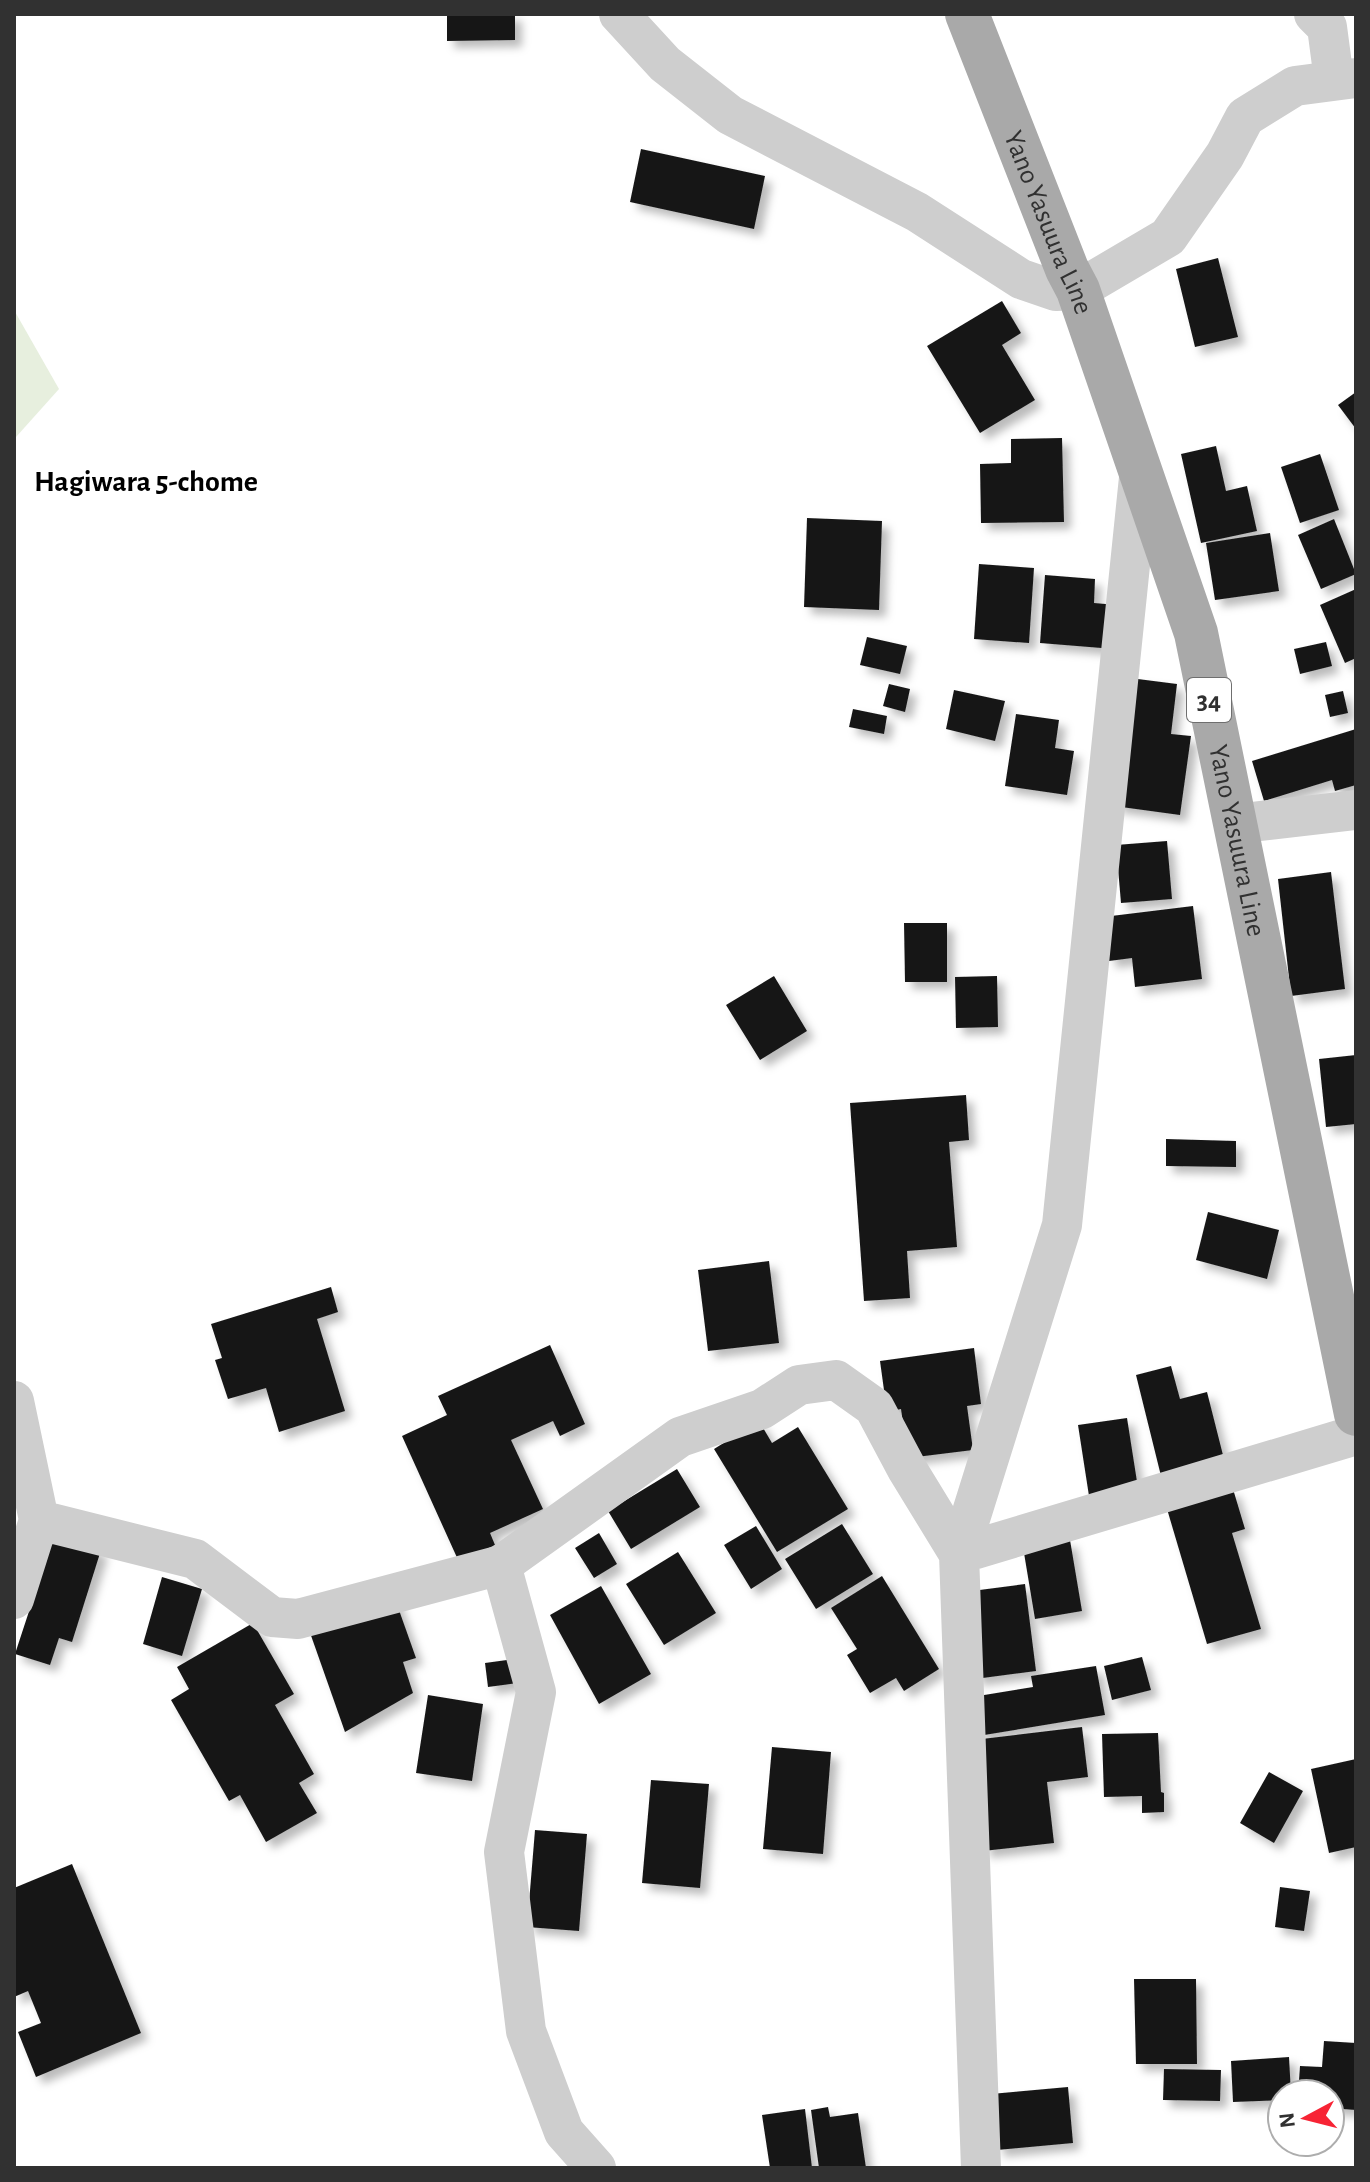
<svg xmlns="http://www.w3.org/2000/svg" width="1370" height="2182" font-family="'Alegreya Sans',sans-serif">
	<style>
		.green { fill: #e7efde }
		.building { fill: #181818; filter: url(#shadow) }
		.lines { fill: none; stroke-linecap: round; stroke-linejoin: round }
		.minor { stroke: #cecece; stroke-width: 40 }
		.primary { stroke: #a9a9a9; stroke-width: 44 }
		.labels { text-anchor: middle; stroke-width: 8; stroke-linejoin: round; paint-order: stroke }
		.shield { fill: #fff; stroke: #6f6f6f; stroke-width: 2 }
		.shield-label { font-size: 26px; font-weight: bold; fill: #313131 }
		.street-label { font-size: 28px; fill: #313131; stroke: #fff }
		.neighbourhood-label { font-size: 30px; font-weight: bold; fill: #000; stroke: #fff }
	</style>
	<defs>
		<filter id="shadow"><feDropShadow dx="7" dy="7" stdDeviation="4" flood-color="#0004"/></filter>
	</defs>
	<rect width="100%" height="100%" fill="#fff"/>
	<path class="green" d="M 14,310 L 59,389 L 16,437 L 14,436 Z"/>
	<path class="building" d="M 447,14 L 515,14 L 515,40 L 447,41 Z
		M 641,149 L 765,176 L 754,229 L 630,202 Z
		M 1218,258 L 1238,337 L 1195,347 L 1176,269 Z
		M 1002,301 L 1021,333 L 1002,345 L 1035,400 L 980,433 L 927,346 Z
		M 1356,392 L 1356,429 L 1338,405 Z
		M 1062,438 L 1064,522 L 981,523 L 980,464 L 1011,463 L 1011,439 Z
		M 1216,446 L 1226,491 L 1247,486 L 1257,531 L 1201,543 L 1181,454 Z
		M 1320,454 L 1339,510 L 1300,523 L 1281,467 Z
		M 807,518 L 882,521 L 879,610 L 804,607 Z
		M 1334,519 L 1356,574 L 1321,589 L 1298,535 Z
		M 1270,533 L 1279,591 L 1215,600 L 1206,543 Z
		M 979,564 L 1034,568 L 1029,643 L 974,639 Z
		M 1045,575 L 1095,579 L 1094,603 L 1117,605 L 1114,649 L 1040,643 Z
		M 1356,589 L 1356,658 L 1345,663 L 1320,605 Z
		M 867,637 L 907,646 L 900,674 L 860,665 Z
		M 1326,642 L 1332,666 L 1300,674 L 1294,649 Z
		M 1130,678 L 1177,684 L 1171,734 L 1191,736 L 1180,815 L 1114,806 Z
		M 889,684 L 910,689 L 905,712 L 883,706 Z
		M 954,690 L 1005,701 L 995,741 L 946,729 Z
		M 1343,691 L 1348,713 L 1330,717 L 1325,695 Z
		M 853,709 L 887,716 L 884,734 L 849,727 Z
		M 1016,714 L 1059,720 L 1055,748 L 1074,751 L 1067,795 L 1005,786 Z
		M 1356,729 L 1356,785 L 1335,791 L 1332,780 L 1264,801 L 1252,761 Z
		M 1167,841 L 1172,899 L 1121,903 L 1116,845 Z
		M 1331,872 L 1345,989 L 1291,996 L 1278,879 Z
		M 1193,906 L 1202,979 L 1135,987 L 1132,958 L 1109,961 L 1103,917 Z
		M 904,923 L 947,923 L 947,982 L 905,982 Z
		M 774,976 L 807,1031 L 760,1060 L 726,1005 Z
		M 997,976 L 998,1027 L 956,1028 L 955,977 Z
		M 1356,1055 L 1356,1124 L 1326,1127 L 1319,1059 Z
		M 966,1095 L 969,1140 L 949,1142 L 957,1247 L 907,1251 L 910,1298 L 864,1301 L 850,1103 Z
		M 1166,1139 L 1236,1141 L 1236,1167 L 1166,1166 Z
		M 1208,1212 L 1279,1230 L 1267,1279 L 1196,1260 Z
		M 769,1261 L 779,1343 L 708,1351 L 698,1270 Z
		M 331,1287 L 338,1312 L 317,1319 L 345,1411 L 279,1432 L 266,1388 L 228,1399 L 215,1360 L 222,1358 L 211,1324 Z
		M 550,1345 L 585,1424 L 560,1436 L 553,1421 L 511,1440 L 543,1509 L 490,1533 L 495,1545 L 459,1562 L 402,1436 L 447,1415 L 438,1396 Z
		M 974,1348 L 981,1404 L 967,1406 L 973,1450 L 908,1458 L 901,1409 L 887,1412 L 880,1361 Z
		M 1171,1366 L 1180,1399 L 1207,1392 L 1225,1463 L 1162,1480 L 1136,1375 Z
		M 1127,1418 L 1138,1488 L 1089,1496 L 1078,1425 Z
		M 759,1421 L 772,1443 L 798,1427 L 848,1509 L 777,1552 L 714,1449 Z
		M 677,1469 L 700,1507 L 631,1549 L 608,1511 Z
		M 1233,1489 L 1245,1529 L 1232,1533 L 1261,1629 L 1207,1644 L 1167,1509 Z
		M 842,1524 L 873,1574 L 816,1609 L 785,1559 Z
		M 756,1526 L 782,1569 L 751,1589 L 724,1545 Z
		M 599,1533 L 617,1564 L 594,1578 L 575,1548 Z
		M 54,1535 L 101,1550 L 72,1642 L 59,1638 L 50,1665 L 15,1654 Z
		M 1070,1540 L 1082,1611 L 1035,1619 L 1023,1547 Z
		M 678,1552 L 716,1613 L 664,1645 L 626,1584 Z
		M 882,1576 L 939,1669 L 904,1691 L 896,1678 L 870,1693 L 847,1655 L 857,1649 L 831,1608 Z
		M 162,1577 L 202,1589 L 182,1656 L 143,1644 Z
		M 1025,1584 L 1036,1671 L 975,1679 L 964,1592 Z
		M 601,1586 L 651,1674 L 599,1704 L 550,1615 Z
		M 394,1596 L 416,1658 L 403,1662 L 413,1693 L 345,1732 L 308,1627 Z
		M 253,1623 L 294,1694 L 275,1705 L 314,1774 L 299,1783 L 317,1813 L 266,1842 L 240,1795 L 229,1801 L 171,1700 L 189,1689 L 177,1667 Z
		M 1142,1657 L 1151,1690 L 1112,1700 L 1104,1666 Z
		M 522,1658 L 525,1682 L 488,1687 L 485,1663 Z
		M 1096,1666 L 1105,1715 L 978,1736 L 972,1697 L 1033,1687 L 1031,1676 Z
		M 428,1695 L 483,1704 L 472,1781 L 416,1773 Z
		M 1082,1727 L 1088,1777 L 1047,1782 L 1054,1843 L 983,1851 L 982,1739 Z
		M 1158,1733 L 1161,1792 L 1164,1793 L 1164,1812 L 1142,1813 L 1142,1796 L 1104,1797 L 1102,1734 Z
		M 772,1747 L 831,1752 L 823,1854 L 763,1849 Z
		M 1356,1759 L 1356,1847 L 1329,1853 L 1311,1769 Z
		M 1269,1772 L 1303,1791 L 1274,1843 L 1240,1823 Z
		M 651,1780 L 709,1784 L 700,1888 L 642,1883 Z
		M 535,1830 L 587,1834 L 579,1931 L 527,1927 Z
		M 72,1864 L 141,2033 L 36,2077 L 18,2032 L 41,2023 L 28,1991 L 14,1997 L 14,1888 Z
		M 1280,1887 L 1310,1891 L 1304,1931 L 1275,1927 Z
		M 1134,1979 L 1196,1979 L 1197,2064 L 1136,2064 Z
		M 1324,2041 L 1356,2043 L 1356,2110 L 1330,2108 L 1330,2094 L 1298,2094 L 1300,2066 L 1322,2067 Z
		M 1289,2057 L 1291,2094 L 1282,2094 L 1282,2100 L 1233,2102 L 1231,2061 Z
		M 1164,2069 L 1221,2070 L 1220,2101 L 1163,2100 Z
		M 1068,2087 L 1073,2143 L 997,2150 L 991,2094 Z
		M 828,2107 L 830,2117 L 858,2113 L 866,2168 L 819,2168 L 811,2110 Z
		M 805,2109 L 812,2168 L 770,2168 L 762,2115 Z"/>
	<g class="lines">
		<path class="minor" d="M 619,14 L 665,64 L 730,115 L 917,212 L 1021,279 L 1056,291 L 1078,290 L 1168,237 L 1225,155 L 1245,117 L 1295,86 L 1356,78
			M 1314,14 L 1327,27 L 1334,80
			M 1234,824 L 1356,810
			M 14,1401 L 39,1520 L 14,1599
			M 39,1520 L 195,1559 L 272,1617 L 298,1619 L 501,1565 L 680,1437 L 762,1409 L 799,1385 L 836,1380 L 874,1407 L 907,1469 L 959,1554
			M 959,1554 L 1356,1435
			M 501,1565 L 536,1692 L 504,1852 L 526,2031 L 564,2132 L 596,2168
			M 981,2168 L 959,1554 L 1062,1225 L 1140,468"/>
		<path class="primary" id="s1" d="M 967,14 L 1067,269 L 1078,290 L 1196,633 L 1356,1414"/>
	</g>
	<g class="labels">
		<rect class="shield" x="1187" y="678" width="44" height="44" rx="6"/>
		<g class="shield-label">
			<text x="1209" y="709">34</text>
		</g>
		<g class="street-label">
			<text dy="10" stroke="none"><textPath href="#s1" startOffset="224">Yano Yasuura Line</textPath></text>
			<text dy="10" stroke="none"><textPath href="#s1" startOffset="872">Yano Yasuura Line</textPath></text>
		</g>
		<g class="neighbourhood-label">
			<text x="146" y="491">Hagiwara 5-chome</text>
		</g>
	</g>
	<rect width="1370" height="2182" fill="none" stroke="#313131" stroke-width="32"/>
	<g transform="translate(1306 2118) rotate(263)"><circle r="38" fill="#ffffff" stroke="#adadad" stroke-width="2"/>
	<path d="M0-6L14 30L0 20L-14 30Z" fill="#f72435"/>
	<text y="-12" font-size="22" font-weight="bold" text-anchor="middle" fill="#313131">N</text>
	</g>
</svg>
